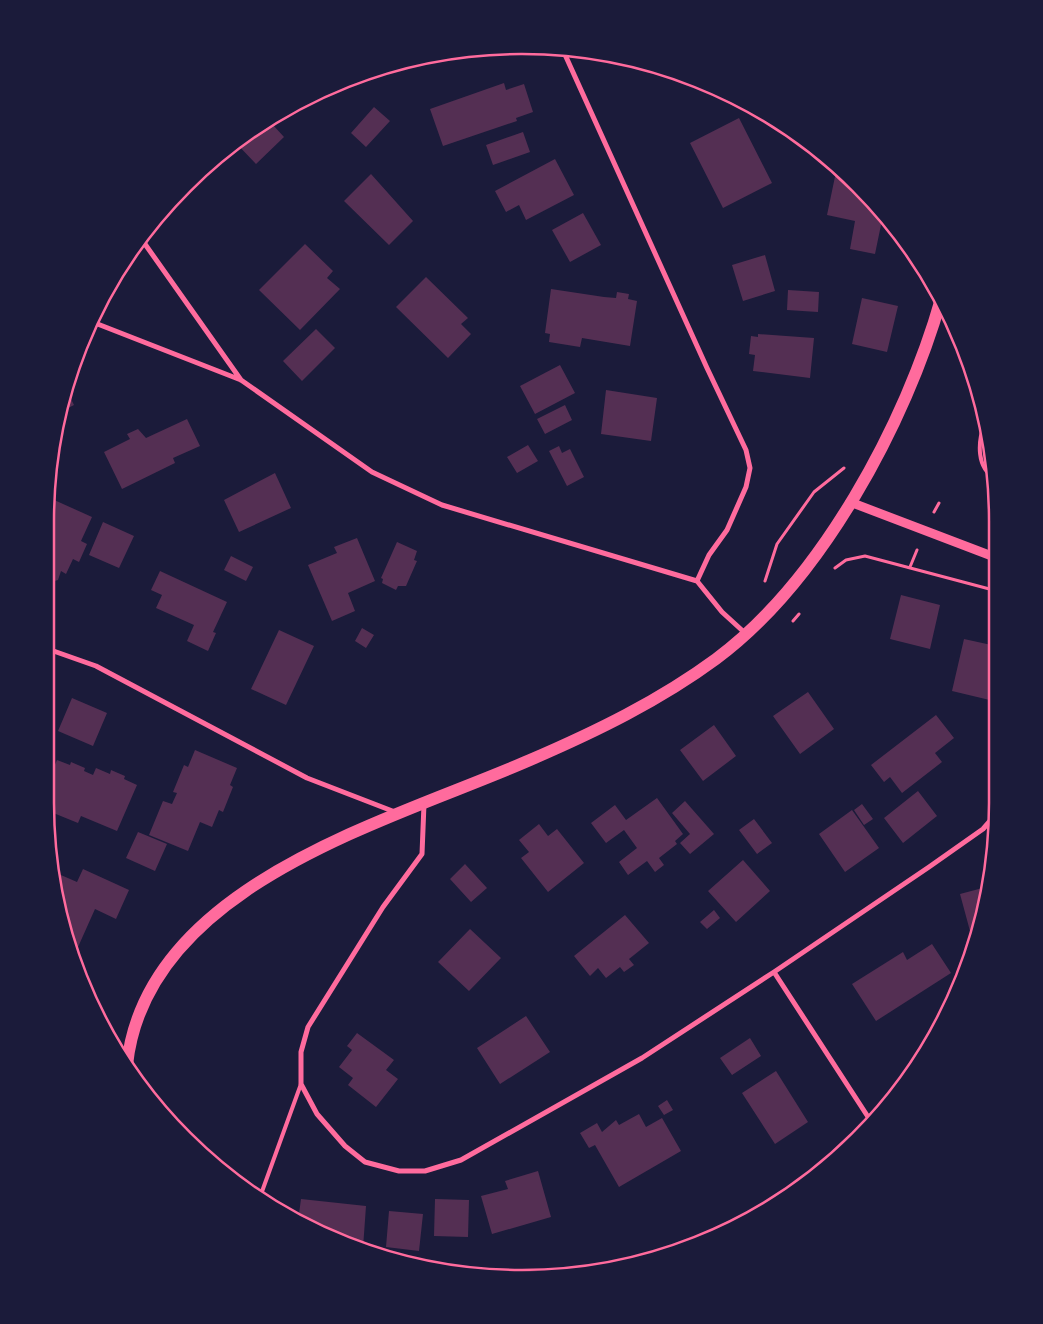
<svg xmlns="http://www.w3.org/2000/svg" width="1043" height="1324" font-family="Arial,sans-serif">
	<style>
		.building { fill: #542f53 }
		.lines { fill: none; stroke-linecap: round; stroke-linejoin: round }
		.path { stroke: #ff6b9d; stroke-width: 3 }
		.service { stroke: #ff6b9d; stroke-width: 4 }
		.minor { stroke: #ff6b9d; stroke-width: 5 }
		.tertiary { stroke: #ff6b9d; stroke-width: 9 }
		.primary { stroke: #ff6b9d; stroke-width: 12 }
		.rim { fill: none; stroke: #ff6b9d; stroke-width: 2.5 }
	</style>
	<rect width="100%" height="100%" fill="#1b1b3a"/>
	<path class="building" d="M 504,83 L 506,90 L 524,84 L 533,112 L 516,118 L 517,121 L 443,146 L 430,109 Z
		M 374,107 L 390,121 L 366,147 L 351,133 Z
		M 272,117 L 277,122 L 273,125 L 284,137 L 256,164 L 236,143 Z
		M 739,118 L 772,183 L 723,208 L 690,143 Z
		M 523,132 L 530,152 L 493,165 L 486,145 Z
		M 555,159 L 574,195 L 526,220 L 519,205 L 506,212 L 495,191 Z
		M 837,167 L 880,207 L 890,222 L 882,220 L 875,254 L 850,249 L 855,221 L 827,215 Z
		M 371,174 L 413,221 L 389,245 L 344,201 Z
		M 583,213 L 601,245 L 570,262 L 552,230 Z
		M 305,244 L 333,271 L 327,278 L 340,289 L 300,330 L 259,290 Z
		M 765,255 L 775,291 L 743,301 L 732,265 Z
		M 426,277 L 468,318 L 461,324 L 471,334 L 448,358 L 396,307 Z
		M 551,289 L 604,297 L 616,298 L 617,292 L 629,294 L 628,299 L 637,301 L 630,346 L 582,338 L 580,347 L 549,342 L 550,334 L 545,333 Z
		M 788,290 L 819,292 L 818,312 L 787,310 Z
		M 862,298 L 898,306 L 887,352 L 852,344 Z
		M 316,329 L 335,348 L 302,381 L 283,361 Z
		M 758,334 L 814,338 L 810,378 L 753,371 L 755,355 L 749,354 L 751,336 L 758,337 Z
		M 560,365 L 575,393 L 535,414 L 520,386 Z
		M 66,389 L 74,405 L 62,411 Z
		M 606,390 L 657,398 L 651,441 L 601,434 Z
		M 565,405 L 572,420 L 545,434 L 537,419 Z
		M 187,419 L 200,446 L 173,458 L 175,463 L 122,489 L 104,452 L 130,439 L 127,434 L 138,429 L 146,438 Z
		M 528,445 L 538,461 L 517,473 L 507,457 Z
		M 559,446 L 562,453 L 570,449 L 584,477 L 567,486 L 549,451 Z
		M 275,473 L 291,508 L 239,532 L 224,500 Z
		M 52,499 L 92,517 L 81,541 L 87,544 L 79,562 L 73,559 L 66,574 L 61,571 L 58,580 L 51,582 L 46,580 L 46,511 Z
		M 103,522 L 134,536 L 119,568 L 89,555 Z
		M 357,538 L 375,581 L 348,593 L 355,611 L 332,621 L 308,565 L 337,553 L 334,547 Z
		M 397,542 L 417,551 L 414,560 L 417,561 L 406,586 L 398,586 L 396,590 L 382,583 L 383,579 L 381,578 Z
		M 231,556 L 253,567 L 246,581 L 224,570 Z
		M 160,571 L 227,602 L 213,632 L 216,633 L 208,651 L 187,641 L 194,625 L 156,608 L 162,595 L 151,590 Z
		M 901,595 L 940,605 L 930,649 L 890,639 Z
		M 362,628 L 374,635 L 366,648 L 355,641 Z
		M 279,630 L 314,646 L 286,705 L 251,689 Z
		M 964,639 L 996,646 L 992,661 L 998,663 L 998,702 L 952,691 Z
		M 808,692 L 834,729 L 800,754 L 773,716 Z
		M 72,698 L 107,713 L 93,746 L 58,731 Z
		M 936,715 L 954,738 L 935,753 L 942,762 L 902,793 L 890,777 L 884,782 L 871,765 Z
		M 714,725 L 736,756 L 703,781 L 680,750 Z
		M 195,750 L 237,768 L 230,785 L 233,787 L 223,812 L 219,810 L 212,827 L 200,822 L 188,851 L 149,835 L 163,801 L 172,804 L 177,793 L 173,792 L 184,765 L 188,767 Z
		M 57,760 L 70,765 L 71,762 L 85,768 L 84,771 L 93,775 L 96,768 L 110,774 L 111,770 L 125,776 L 124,779 L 137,785 L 117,831 L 81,816 L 78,823 L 46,810 L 45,787 Z
		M 918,791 L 937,816 L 903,843 L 884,818 Z
		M 657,798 L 683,834 L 675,841 L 677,844 L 659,858 L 664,865 L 655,872 L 647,861 L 628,875 L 619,862 L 637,848 L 624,830 L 606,843 L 591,823 L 615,805 L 626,820 Z
		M 685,801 L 714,834 L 690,854 L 680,843 L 690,834 L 672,813 Z
		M 862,804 L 873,819 L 864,825 L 854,810 Z
		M 852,810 L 879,848 L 845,872 L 819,834 Z
		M 754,819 L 772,843 L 757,854 L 739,830 Z
		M 539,824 L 548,836 L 557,829 L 584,863 L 548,892 L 521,858 L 529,852 L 519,840 Z
		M 138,832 L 167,844 L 155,871 L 126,858 Z
		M 743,860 L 770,891 L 736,922 L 708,891 Z
		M 465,864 L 487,888 L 471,902 L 450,879 Z
		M 83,869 L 129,890 L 116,919 L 95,909 L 74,956 L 61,926 L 54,872 L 77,882 Z
		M 990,886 L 979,928 L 970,931 L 960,894 Z
		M 714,910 L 720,918 L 707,929 L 700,922 Z
		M 625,915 L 649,943 L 629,959 L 634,965 L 624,972 L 620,967 L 606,978 L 598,968 L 590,976 L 574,956 Z
		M 470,929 L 501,958 L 469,991 L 438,962 Z
		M 932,944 L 951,973 L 876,1021 L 852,984 L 903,952 L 907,960 Z
		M 526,1016 L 550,1052 L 500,1084 L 477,1048 Z
		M 357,1033 L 394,1060 L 386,1070 L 398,1079 L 376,1107 L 348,1085 L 353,1078 L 339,1067 L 352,1050 L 347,1046 Z
		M 750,1038 L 761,1056 L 732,1075 L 720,1058 Z
		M 776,1071 L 808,1122 L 775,1144 L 742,1093 Z
		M 667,1100 L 673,1110 L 664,1115 L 658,1106 Z
		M 639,1114 L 646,1127 L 662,1118 L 681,1151 L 619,1187 L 595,1145 L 589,1148 L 580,1133 L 597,1123 L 602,1132 L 616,1120 L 619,1125 Z
		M 538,1171 L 551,1217 L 492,1234 L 481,1196 L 508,1189 L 505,1181 Z
		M 301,1199 L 366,1206 L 363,1248 L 298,1221 Z
		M 435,1199 L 469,1200 L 468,1237 L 434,1236 Z
		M 389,1211 L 423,1214 L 419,1251 L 386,1247 Z"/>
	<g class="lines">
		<path class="path" d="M 934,512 L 939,503
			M 910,567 L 917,550
			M 835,568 L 846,560 L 865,556 L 997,591
			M 765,581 L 777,544 L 814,492 L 844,468
			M 793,621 L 799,614"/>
		<path class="service" d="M 984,425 C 978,442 976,468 995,478
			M 260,1197 L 301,1084"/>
		<path class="minor" d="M 562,48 L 707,368 L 746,450 L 750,468 L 746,487 L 727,530 L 709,555 L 697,581
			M 140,237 L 241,380
			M 95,323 L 241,380 L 372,472 L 442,505 L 697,581 L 722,612 L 745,633
			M 45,648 L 96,666 L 307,778 L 395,812
			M 424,804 L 422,854 L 383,907 L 308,1027 L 301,1052 L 301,1084 L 317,1114 L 345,1146 L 365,1162 L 399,1171 L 425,1171 L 461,1160 L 642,1058 L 774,972 L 929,867 L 983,829 L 997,813
			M 774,972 L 872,1123"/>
		<path class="tertiary" d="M 850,502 L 997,558"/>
		<path class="primary" d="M 127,1065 C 146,884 391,821 530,760 C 595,732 659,701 716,659 C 821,581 906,423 941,299"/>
	</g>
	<path d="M0 0H1043V1324H0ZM521 54H522A467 467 0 0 1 989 521V803A467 467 0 0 1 522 1270H521A467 467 0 0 1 54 803V521A467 467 0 0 1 521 54Z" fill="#1b1b3a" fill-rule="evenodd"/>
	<path class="rim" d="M521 54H522A467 467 0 0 1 989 521V803A467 467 0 0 1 522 1270H521A467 467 0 0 1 54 803V521A467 467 0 0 1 521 54Z"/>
</svg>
